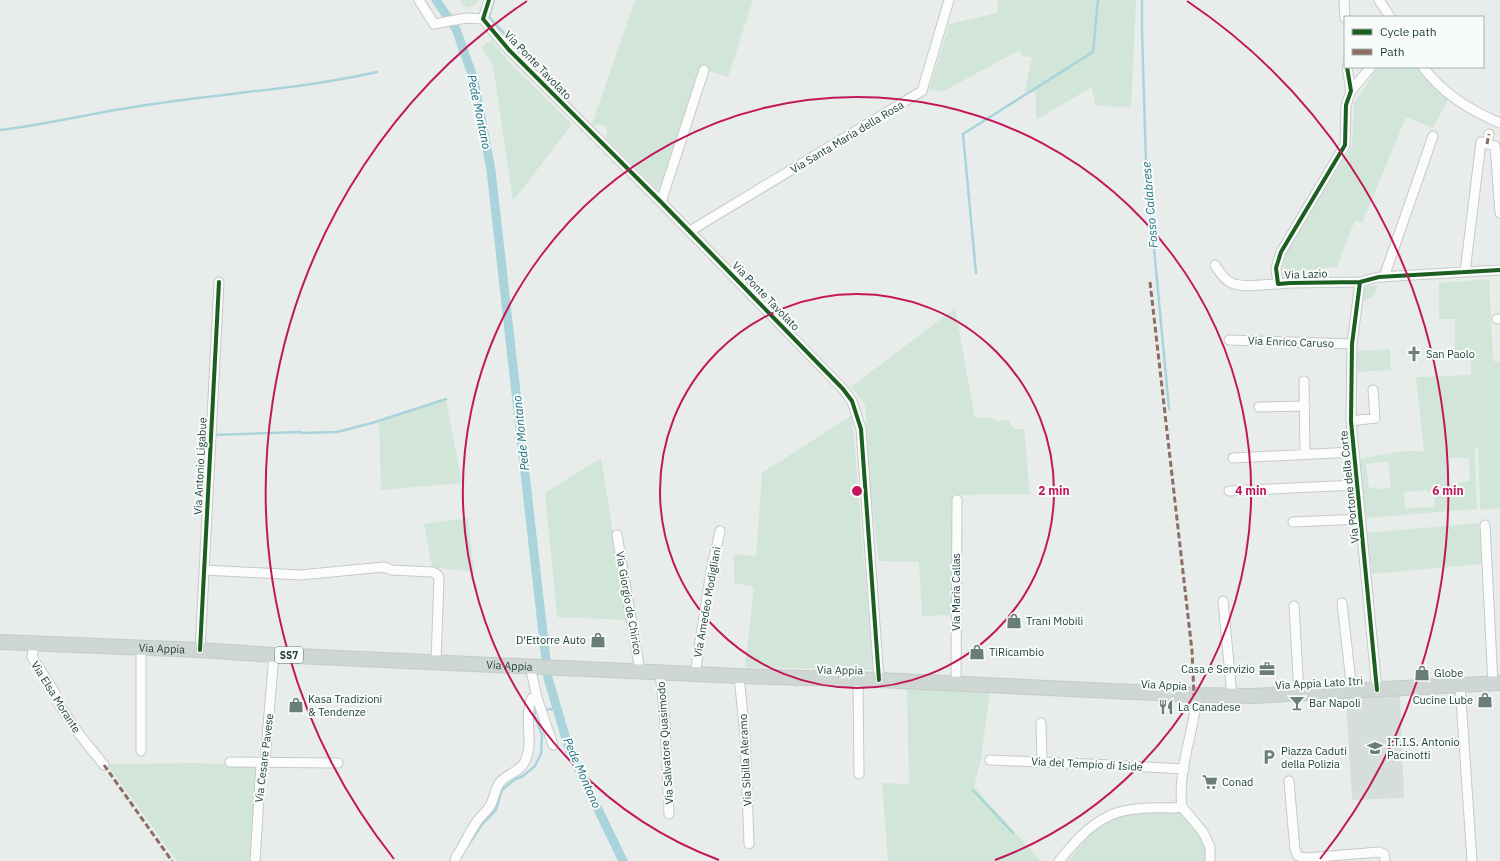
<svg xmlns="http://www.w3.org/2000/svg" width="1500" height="861" font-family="'IBM Plex Sans',sans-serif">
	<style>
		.built { fill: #d6dedb }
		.green { fill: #d1e6d8; fill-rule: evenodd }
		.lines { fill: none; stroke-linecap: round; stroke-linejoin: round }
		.stream { stroke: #a9d4db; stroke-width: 2.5 }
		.canal { stroke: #a9d4db; stroke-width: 9 }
		.street-casing { stroke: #c5cac8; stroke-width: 11 }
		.primary-casing { stroke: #c3ccc9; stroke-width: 16 }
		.street { stroke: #fcfcfc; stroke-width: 9 }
		.primary { stroke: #cfd7d5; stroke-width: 14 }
		.quiet { stroke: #8d6e63; stroke-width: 3; stroke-dasharray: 6 3; stroke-linecap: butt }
		.cycleway-casing { stroke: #f7fbf9; stroke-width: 6 }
		.cycleway { stroke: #1b5e20; stroke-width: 4 }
		.ring { fill: none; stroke: #c2185b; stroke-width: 2 }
		.labels { text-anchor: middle; stroke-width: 4; stroke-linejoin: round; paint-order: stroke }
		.shield { fill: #f7fbf9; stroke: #637a73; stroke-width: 1 }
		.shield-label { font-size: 10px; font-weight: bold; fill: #24423a }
		.street-label { font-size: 11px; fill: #24423a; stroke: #f7fbf9 }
		.poi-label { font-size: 11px; fill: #24423a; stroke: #f7fbf9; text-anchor: start }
		.water-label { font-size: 12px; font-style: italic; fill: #1c6f80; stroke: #f7fbf9 }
		.centre { fill: #c2185b; stroke: #f7fbf9; stroke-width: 2 }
		.ring-label { font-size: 12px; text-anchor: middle; font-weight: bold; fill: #c2185b; stroke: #f7fbf9; stroke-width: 4; stroke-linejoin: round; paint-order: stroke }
	</style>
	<rect width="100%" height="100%" fill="#e8edeb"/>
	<path class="built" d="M 1400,695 L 1404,798 L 1352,800 L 1346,699 Z"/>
	<path class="green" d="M 460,0 L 478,0 L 476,4 L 466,8 Z
		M 635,0 L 753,0 L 728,77 L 702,69 L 660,192 L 606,138 L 607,131 L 605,126 L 599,124 L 596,126 L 592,124 Z
		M 998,0 L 1136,0 L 1131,107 L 1095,106 L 1092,87 L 1036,120 L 1036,92 L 1025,91 L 1032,57 L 1022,56 L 1020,50 L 944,91 L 929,90 L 949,24 L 997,13 Z
		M 492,40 L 507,60 L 572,124 L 513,201 L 493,66 L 481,47 Z
		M 1378,67 L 1419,67 L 1448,100 L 1433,128 L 1406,117 L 1362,223 L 1355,220 L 1337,267 L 1286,272 L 1283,265 L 1286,253 L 1352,146 L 1354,103 Z
		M 1489,279 L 1493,361 L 1500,361 L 1500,508 L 1480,510 L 1478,448 L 1475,448 L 1477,509 L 1366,518 L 1359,459 C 1375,456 1409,448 1424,452 L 1416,377 L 1471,375 L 1471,355 L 1455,356 L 1455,319 L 1439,319 L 1439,283 ZM 1448,458 L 1469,458 L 1470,481 L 1459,482 L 1458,484 L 1449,484 ZM 1388,461 L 1391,485 L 1390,485 L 1390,488 L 1378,489 L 1378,487 L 1369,488 L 1366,464 ZM 1427,490 L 1428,493 L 1435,492 L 1435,507 L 1405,508 L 1404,492 Z
		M 1367,286 L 1377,286 C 1377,295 1372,298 1364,301 L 1362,292 Z
		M 955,308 L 975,418 L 990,417 L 996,421 L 1008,420 L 1014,429 L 1024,429 L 1030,494 L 952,495 L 952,615 L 922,616 L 919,562 L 879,561 L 871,496 L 865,404 L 851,387 Z
		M 1390,349 L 1391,370 L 1357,372 L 1356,351 Z
		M 446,399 L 462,483 L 381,490 L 379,420 Z
		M 852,415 L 873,670 L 745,667 L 754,587 L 734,583 L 734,554 L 756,556 L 762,473 Z
		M 601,458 L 627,620 L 557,617 L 545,493 Z
		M 468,518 L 474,572 L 432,567 L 424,524 Z
		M 1479,523 L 1482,564 L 1372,574 L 1366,533 Z
		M 907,689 L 990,692 L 981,759 L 974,787 L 1041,861 L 888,861 L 882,783 L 909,784 Z
		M 198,763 L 258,766 L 254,861 L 177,861 L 107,764 Z
		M 1141,811 L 1177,812 L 1183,815 L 1199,833 L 1205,846 L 1205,861 L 1068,861 C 1075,853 1081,844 1088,837 C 1100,825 1124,814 1141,811 Z"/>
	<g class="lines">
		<path class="stream" d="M 494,0 L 489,17 L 504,33
			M 1142,0 L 1142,32 L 1146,162 L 1169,409
			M 0,130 C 49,124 97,112 146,105 C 223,93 302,89 377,72
			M 976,273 L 963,134 L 1093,52 L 1098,0
			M 214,435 L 301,432 L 302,433 L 337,432 L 372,423 L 446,399
			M 973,790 L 1013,833
			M 465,850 L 483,823 L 496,810 L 502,790 L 514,780 L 523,776 L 535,766 L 541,754 L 542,735 L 534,714 L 537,710 L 557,709"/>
		<path class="canal" d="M 436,0 L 456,29 L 474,80 L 491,170 L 548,678 L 569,749 L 623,861"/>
		<defs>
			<path id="street" d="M 419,0 L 434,24 L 466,18 L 483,19
				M 489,0 L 483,19 L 509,50 L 661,202 L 843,389 L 852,401 L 861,429 L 879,680
				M 1344,0 L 1345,18
				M 1379,0 L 1390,17
				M 1347,67 L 1351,91 L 1346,105 L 1345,145 L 1281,252 L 1276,268 L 1278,284 L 1290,283 L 1360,282 L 1379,277 L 1500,270
				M 1423,67 C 1443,94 1470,110 1500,123
				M 1351,91 L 1371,67
				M 1487,144 L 1489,134
				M 661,202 L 704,70
				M 690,231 L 922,91 L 949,0
				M 1215,265 C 1219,271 1223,279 1230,282 C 1240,289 1265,284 1278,284
				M 1465,272 L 1481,142 L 1495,146 L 1500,213
				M 1384,277 L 1433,136
				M 1360,282 L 1352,344 L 1351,421 L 1377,690
				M 1497,319 L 1500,319
				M 1229,340 L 1352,344
				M 1304,381 L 1305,454
				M 1259,407 L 1305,406
				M 1351,421 L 1375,418 L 1373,390
				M 1233,458 L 1354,452
				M 1229,491 L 1357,485
				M 1293,522 L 1361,519
				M 1485,525 L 1493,684
				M 617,535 L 640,671
				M 204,570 L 300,575 L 384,567 L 391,570 L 433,572 L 438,575 L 439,579 L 436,662
				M 1223,601 L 1232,696
				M 1342,603 L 1352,691
				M 1294,606 L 1299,693
				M 34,644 L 32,657 L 54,691 L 60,706 L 79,734 L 104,765
				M 141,648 L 141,751
				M 200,650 L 219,282
				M 660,672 L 665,723 L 669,814
				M 695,674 L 711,571 L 720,531
				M 739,676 L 745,736 L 749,844
				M 858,679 L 859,774
				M 956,684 L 957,500
				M 1460,685 L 1472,861
				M 537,698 L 553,745
				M 1041,723 L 1042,762
				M 990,760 L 1112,765 L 1184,769
				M 230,762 L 338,763
				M 1289,781 L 1295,850 L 1298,856 L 1306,858 L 1379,852 L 1384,854 L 1385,861
				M 1182,807 C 1177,770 1194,733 1197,695
				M 1182,807 L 1203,832 L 1210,847 L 1210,861
				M 255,861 L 261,765 L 265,761 L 274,655
				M 455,861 L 456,857 C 464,845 470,831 478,820 C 482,815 487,811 490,806 C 495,798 494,789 501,781 C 509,773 522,771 526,759 C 534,739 523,718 532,698 L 537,698 L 530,666
				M 1059,861 C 1073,844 1089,825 1109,816 C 1121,810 1135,809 1148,808 C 1160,807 1171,809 1182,807"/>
			<g id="primary">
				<path id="s1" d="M 0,642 L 200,650 L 274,655 L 739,676 L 879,680 L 1197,695 L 1252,696 L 1500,683"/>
			</g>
		</defs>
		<use href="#street" class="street-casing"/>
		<use href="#primary" class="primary-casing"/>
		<use href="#street" class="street"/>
		<use href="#primary" class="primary"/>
		<path class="quiet" d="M 1487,144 L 1489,134
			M 1150,282 L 1192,651 L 1194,695
			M 104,765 L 172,861"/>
		<defs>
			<path id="cycleway" d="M 489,0 L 483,19 L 509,50 L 661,202 L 843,389 L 852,401 L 861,429 L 879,680
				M 1347,67 L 1351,91 L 1346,105 L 1345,145 L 1281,252 L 1276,268 L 1278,284 L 1290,283 L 1360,282 L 1379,277 L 1500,270
				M 1360,282 L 1352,344 L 1351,421 L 1377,690
				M 200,650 L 219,282"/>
		</defs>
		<use href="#cycleway" class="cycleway-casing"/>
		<use href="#cycleway" class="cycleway"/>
	</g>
	<g class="ring">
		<circle cx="857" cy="491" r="197"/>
		<path d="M719 860A394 394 0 1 1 995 860"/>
		<path d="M394 859A591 591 0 0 1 527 1M1187 1A591 591 0 0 1 1320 859"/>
	</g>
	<defs>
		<symbol id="church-bare" viewBox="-9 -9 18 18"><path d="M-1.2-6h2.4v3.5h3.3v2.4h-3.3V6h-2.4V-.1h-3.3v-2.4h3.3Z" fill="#697e78" stroke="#f7fbf9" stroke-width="2.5" paint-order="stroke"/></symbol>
		<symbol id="shop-bare" viewBox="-9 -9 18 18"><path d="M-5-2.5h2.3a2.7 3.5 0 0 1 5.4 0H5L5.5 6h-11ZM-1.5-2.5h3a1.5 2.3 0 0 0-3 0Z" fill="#697e78" stroke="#f7fbf9" stroke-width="2.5" paint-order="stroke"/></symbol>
		<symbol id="office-bare" viewBox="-9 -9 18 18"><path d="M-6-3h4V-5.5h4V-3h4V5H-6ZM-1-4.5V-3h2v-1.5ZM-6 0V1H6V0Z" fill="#697e78" stroke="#f7fbf9" stroke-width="2.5" paint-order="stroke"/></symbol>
		<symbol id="bar-bare" viewBox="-9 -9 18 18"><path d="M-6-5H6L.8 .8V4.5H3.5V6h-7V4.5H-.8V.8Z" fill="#697e78" stroke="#f7fbf9" stroke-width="2.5" paint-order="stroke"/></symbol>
		<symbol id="restaurant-bare" viewBox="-9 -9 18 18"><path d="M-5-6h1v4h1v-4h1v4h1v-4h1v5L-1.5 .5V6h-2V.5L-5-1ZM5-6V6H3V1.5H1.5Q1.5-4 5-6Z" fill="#697e78" stroke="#f7fbf9" stroke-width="2.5" paint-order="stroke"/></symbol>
		<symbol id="university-bare" viewBox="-9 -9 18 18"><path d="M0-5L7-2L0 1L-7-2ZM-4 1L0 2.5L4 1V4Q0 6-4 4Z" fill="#697e78" stroke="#f7fbf9" stroke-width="2.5" paint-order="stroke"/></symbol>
		<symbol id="parking-bare" viewBox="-9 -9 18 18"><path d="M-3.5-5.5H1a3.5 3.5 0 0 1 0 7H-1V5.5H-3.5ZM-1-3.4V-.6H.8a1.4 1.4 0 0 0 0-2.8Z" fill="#697e78" stroke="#f7fbf9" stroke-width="2.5" paint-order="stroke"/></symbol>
		<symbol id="supermarket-bare" viewBox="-9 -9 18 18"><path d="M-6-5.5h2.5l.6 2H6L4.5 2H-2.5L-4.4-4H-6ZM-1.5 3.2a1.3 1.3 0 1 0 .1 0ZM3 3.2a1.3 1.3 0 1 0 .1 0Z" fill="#697e78" stroke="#f7fbf9" stroke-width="2.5" paint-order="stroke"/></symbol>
	</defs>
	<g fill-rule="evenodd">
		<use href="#church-bare" x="1403" y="343" width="22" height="22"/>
		<use href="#shop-bare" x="1003" y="610" width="22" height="22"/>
		<use href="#shop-bare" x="587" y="629" width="22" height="22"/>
		<use href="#shop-bare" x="966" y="641" width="22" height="22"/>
		<use href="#office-bare" x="1256" y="658" width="22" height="22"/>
		<use href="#shop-bare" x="1411" y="662" width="22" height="22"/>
		<use href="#shop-bare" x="1474" y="689" width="22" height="22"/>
		<use href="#bar-bare" x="1286" y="692" width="22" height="22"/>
		<use href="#shop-bare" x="285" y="694" width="22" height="22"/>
		<use href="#restaurant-bare" x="1155" y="696" width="22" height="22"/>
		<use href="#university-bare" x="1364" y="737" width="22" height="22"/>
		<use href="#parking-bare" x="1258" y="746" width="22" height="22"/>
		<use href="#supermarket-bare" x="1199" y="771" width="22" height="22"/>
	</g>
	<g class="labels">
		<rect class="shield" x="275" y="647" width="28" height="16" rx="3"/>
		<g class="shield-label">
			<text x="289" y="659">SS7</text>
		</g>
		<g class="street-label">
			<text transform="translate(538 65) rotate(46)" y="4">Via Ponte Tavolato</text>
			<text transform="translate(847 137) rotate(-31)" y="4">Via Santa Maria della Rosa</text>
			<text transform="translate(1306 274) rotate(-2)" y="4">Via Lazio</text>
			<text transform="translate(766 296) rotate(46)" y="4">Via Ponte Tavolato</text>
			<text transform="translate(1291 342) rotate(2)" y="4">Via Enrico Caruso</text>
			<text transform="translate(200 466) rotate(-87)" y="4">Via Antonio Ligabue</text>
			<text transform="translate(1349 487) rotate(-96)" y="4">Via Portone della Corte</text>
			<text transform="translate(956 592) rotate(-90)" y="4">Via Maria Callas</text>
			<text transform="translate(707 602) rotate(-80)" y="4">Via Amedeo Modigliani</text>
			<text transform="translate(629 603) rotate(80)" y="4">Via Giorgio de Chirico</text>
			<text dy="4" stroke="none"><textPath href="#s1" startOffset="162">Via Appia</textPath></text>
			<text dy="4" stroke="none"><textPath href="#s1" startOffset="510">Via Appia</textPath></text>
			<text transform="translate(840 670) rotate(1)" y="4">Via Appia</text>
			<text transform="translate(1319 683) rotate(-3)" y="4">Via Appia Lato Itri</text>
			<text transform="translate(1164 685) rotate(3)" y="4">Via Appia</text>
			<text transform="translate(56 697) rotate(58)" y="4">Via Elsa Morante</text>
			<text transform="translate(665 743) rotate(-94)" y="4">Via Salvatore Quasimodo</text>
			<text transform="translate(264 758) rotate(-83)" y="4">Via Cesare Pavese</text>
			<text transform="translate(745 760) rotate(-93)" y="4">Via Sibilla Aleramo</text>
			<text transform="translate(1087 764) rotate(3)" y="4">Via del Tempio di Iside</text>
		</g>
		<g class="poi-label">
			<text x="1426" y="358">San Paolo</text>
			<text x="1026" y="625">Trani Mobili</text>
			<text x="586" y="644" text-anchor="end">D'Ettorre Auto</text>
			<text x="989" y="656">TiRicambio</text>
			<text x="1255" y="673" text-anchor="end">Casa e Servizio</text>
			<text x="1434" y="677">Globe</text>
			<text x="308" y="703">Kasa Tradizioni<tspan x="308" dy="13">&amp; Tendenze</tspan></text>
			<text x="1473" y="704" text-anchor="end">Cucine Lube</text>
			<text x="1309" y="707">Bar Napoli</text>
			<text x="1178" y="711">La Canadese</text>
			<text x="1387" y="746">I.T.I.S. Antonio<tspan x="1387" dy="13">Pacinotti</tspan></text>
			<text x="1281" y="755">Piazza Caduti<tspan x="1281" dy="13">della Polizia</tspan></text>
			<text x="1222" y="786">Conad</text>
		</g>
		<g class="water-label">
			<text transform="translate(479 112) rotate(78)" y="4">Pede Montano</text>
			<text transform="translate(1150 205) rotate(-95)" y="4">Fosso Calabrese</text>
			<text transform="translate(521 433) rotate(-96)" y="4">Pede Montano</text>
			<text transform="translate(582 773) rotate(66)" y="4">Pede Montano</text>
		</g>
	</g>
	<circle cx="857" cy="491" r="6" class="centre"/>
	<g class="ring-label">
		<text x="1054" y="495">2 min</text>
		<text x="1251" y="495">4 min</text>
		<text x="1448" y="495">6 min</text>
	</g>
	<rect x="1344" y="16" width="140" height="52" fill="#f7fbf9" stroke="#a3b1ad"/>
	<rect x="1352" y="29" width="20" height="6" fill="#1b5e20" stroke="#a3b1ad"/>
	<text x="1380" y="36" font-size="12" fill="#24423a">Cycle path</text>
	<rect x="1352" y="49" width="20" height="6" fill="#8d6e63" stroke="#a3b1ad"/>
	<text x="1380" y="56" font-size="12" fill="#24423a">Path</text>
</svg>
